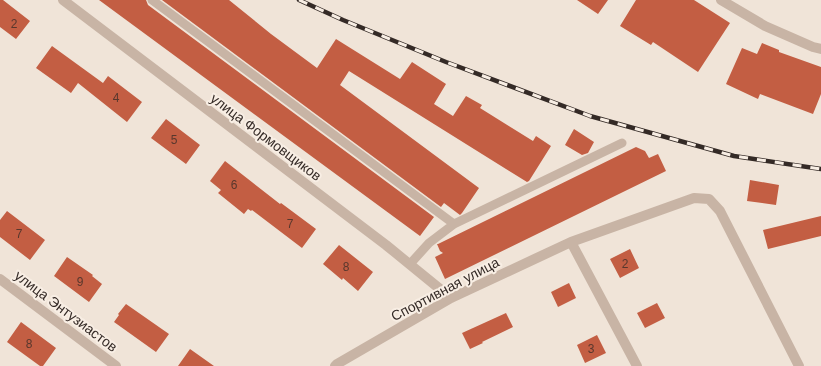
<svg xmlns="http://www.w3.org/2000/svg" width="821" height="366" font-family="Helvetica,sans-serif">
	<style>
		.building { fill: #c35e43 }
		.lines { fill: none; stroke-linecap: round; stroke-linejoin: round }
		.service { stroke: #c8b4a5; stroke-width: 9 }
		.minor { stroke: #c8b4a5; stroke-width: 10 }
		.rail-casing { stroke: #342a26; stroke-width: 4.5 }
		.rail { stroke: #f8eee4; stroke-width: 3; stroke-dasharray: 9; stroke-linecap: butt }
		.labels { text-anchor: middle; stroke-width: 4; stroke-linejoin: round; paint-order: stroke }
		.number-label { font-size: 12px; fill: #58372d }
		.street-label { font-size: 14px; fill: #342a26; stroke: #f8eee4 }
	</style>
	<rect width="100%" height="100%" fill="#f0e4d8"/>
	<path class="building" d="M 0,0 L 3,0 L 30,21 L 16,39 L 0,27 Z
		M 99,0 L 146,0 L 148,5 L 434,217 L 420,236 Z
		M 162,0 L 229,0 L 271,34 L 317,68 L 336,39 L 400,79 L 412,62 L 446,84 L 434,104 L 453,116 L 466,96 L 482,105 L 480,108 L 533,141 L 536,136 L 551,146 L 529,181 L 527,182 L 349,71 L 340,85 L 479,188 L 462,213 L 460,215 L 444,203 L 441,207 Z
		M 577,0 L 608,0 L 598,14 Z
		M 636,0 L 694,0 L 730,23 L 698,72 L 653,42 L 651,45 L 620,26 Z
		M 762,43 L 779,50 L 779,52 L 821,67 L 821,94 L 813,114 L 760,94 L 758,99 L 726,84 L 742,48 L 757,54 Z
		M 52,46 L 103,83 L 108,76 L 142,102 L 127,122 L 78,83 L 71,93 L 36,68 Z
		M 166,119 L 200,145 L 186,164 L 151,138 Z
		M 574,129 L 594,142 L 588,153 L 582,155 L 565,145 Z
		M 636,147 L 645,151 L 649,158 L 658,154 L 666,171 L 445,279 L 435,257 L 443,253 L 440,251 L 437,244 L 438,244 Z
		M 225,161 L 280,204 L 281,203 L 316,229 L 302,248 L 252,210 L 251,211 L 248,209 L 244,214 L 218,193 L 221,190 L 210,181 Z
		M 750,180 L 779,185 L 776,205 L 747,201 Z
		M 7,211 L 45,240 L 30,260 L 0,237 L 0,220 Z
		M 821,216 L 821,236 L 768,249 L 763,230 Z
		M 339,245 L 373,272 L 358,291 L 343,278 L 342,280 L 323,264 Z
		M 630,249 L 639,268 L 620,278 L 610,259 Z
		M 67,257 L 93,275 L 92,276 L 102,284 L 89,302 L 54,276 Z
		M 569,283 L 576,298 L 558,307 L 551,292 Z
		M 657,303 L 665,318 L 645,328 L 637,313 Z
		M 126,304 L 169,334 L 156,352 L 114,322 L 119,315 L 118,314 Z
		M 506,313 L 513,327 L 482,342 L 483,343 L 470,349 L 462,333 Z
		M 21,322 L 56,348 L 43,366 L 40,366 L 7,342 Z
		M 597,335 L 606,353 L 585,363 L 577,345 Z
		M 190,349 L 214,366 L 178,366 Z"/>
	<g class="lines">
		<path class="service" d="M 152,0 L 454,224
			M 410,264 L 429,243 L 454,224 L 622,143"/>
		<path class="minor" d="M 63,0 L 386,245 L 451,298
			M 721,0 L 765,26 L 813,47 L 821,49
			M 571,242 L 637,366
			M 0,279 L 116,366
			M 335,366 L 337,364 L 451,298 L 571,242 L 694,198 L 709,199 L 720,211 L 799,366"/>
		<defs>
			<path id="rail" d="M 299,0 L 343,20 L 446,62 L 590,116 L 734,156 L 821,169"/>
		</defs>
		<use href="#rail" class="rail-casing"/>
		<use href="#rail" class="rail"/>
	</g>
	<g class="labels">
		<g class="number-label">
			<text x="14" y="28">2</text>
			<text x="116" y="102">4</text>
			<text x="174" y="144">5</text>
			<text x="234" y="189">6</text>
			<text x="290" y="228">7</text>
			<text x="19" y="238">7</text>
			<text x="625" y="268">2</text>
			<text x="346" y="271">8</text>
			<text x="80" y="286">9</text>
			<text x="29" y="348">8</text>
			<text x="591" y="353">3</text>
		</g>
		<g class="street-label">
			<text transform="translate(266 137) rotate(37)" y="5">улица Формовщиков</text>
			<text transform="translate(445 289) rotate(-28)" y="5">Спортивная улица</text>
			<text transform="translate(66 311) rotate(37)" y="5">улица Энтузиастов</text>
		</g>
	</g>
</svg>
